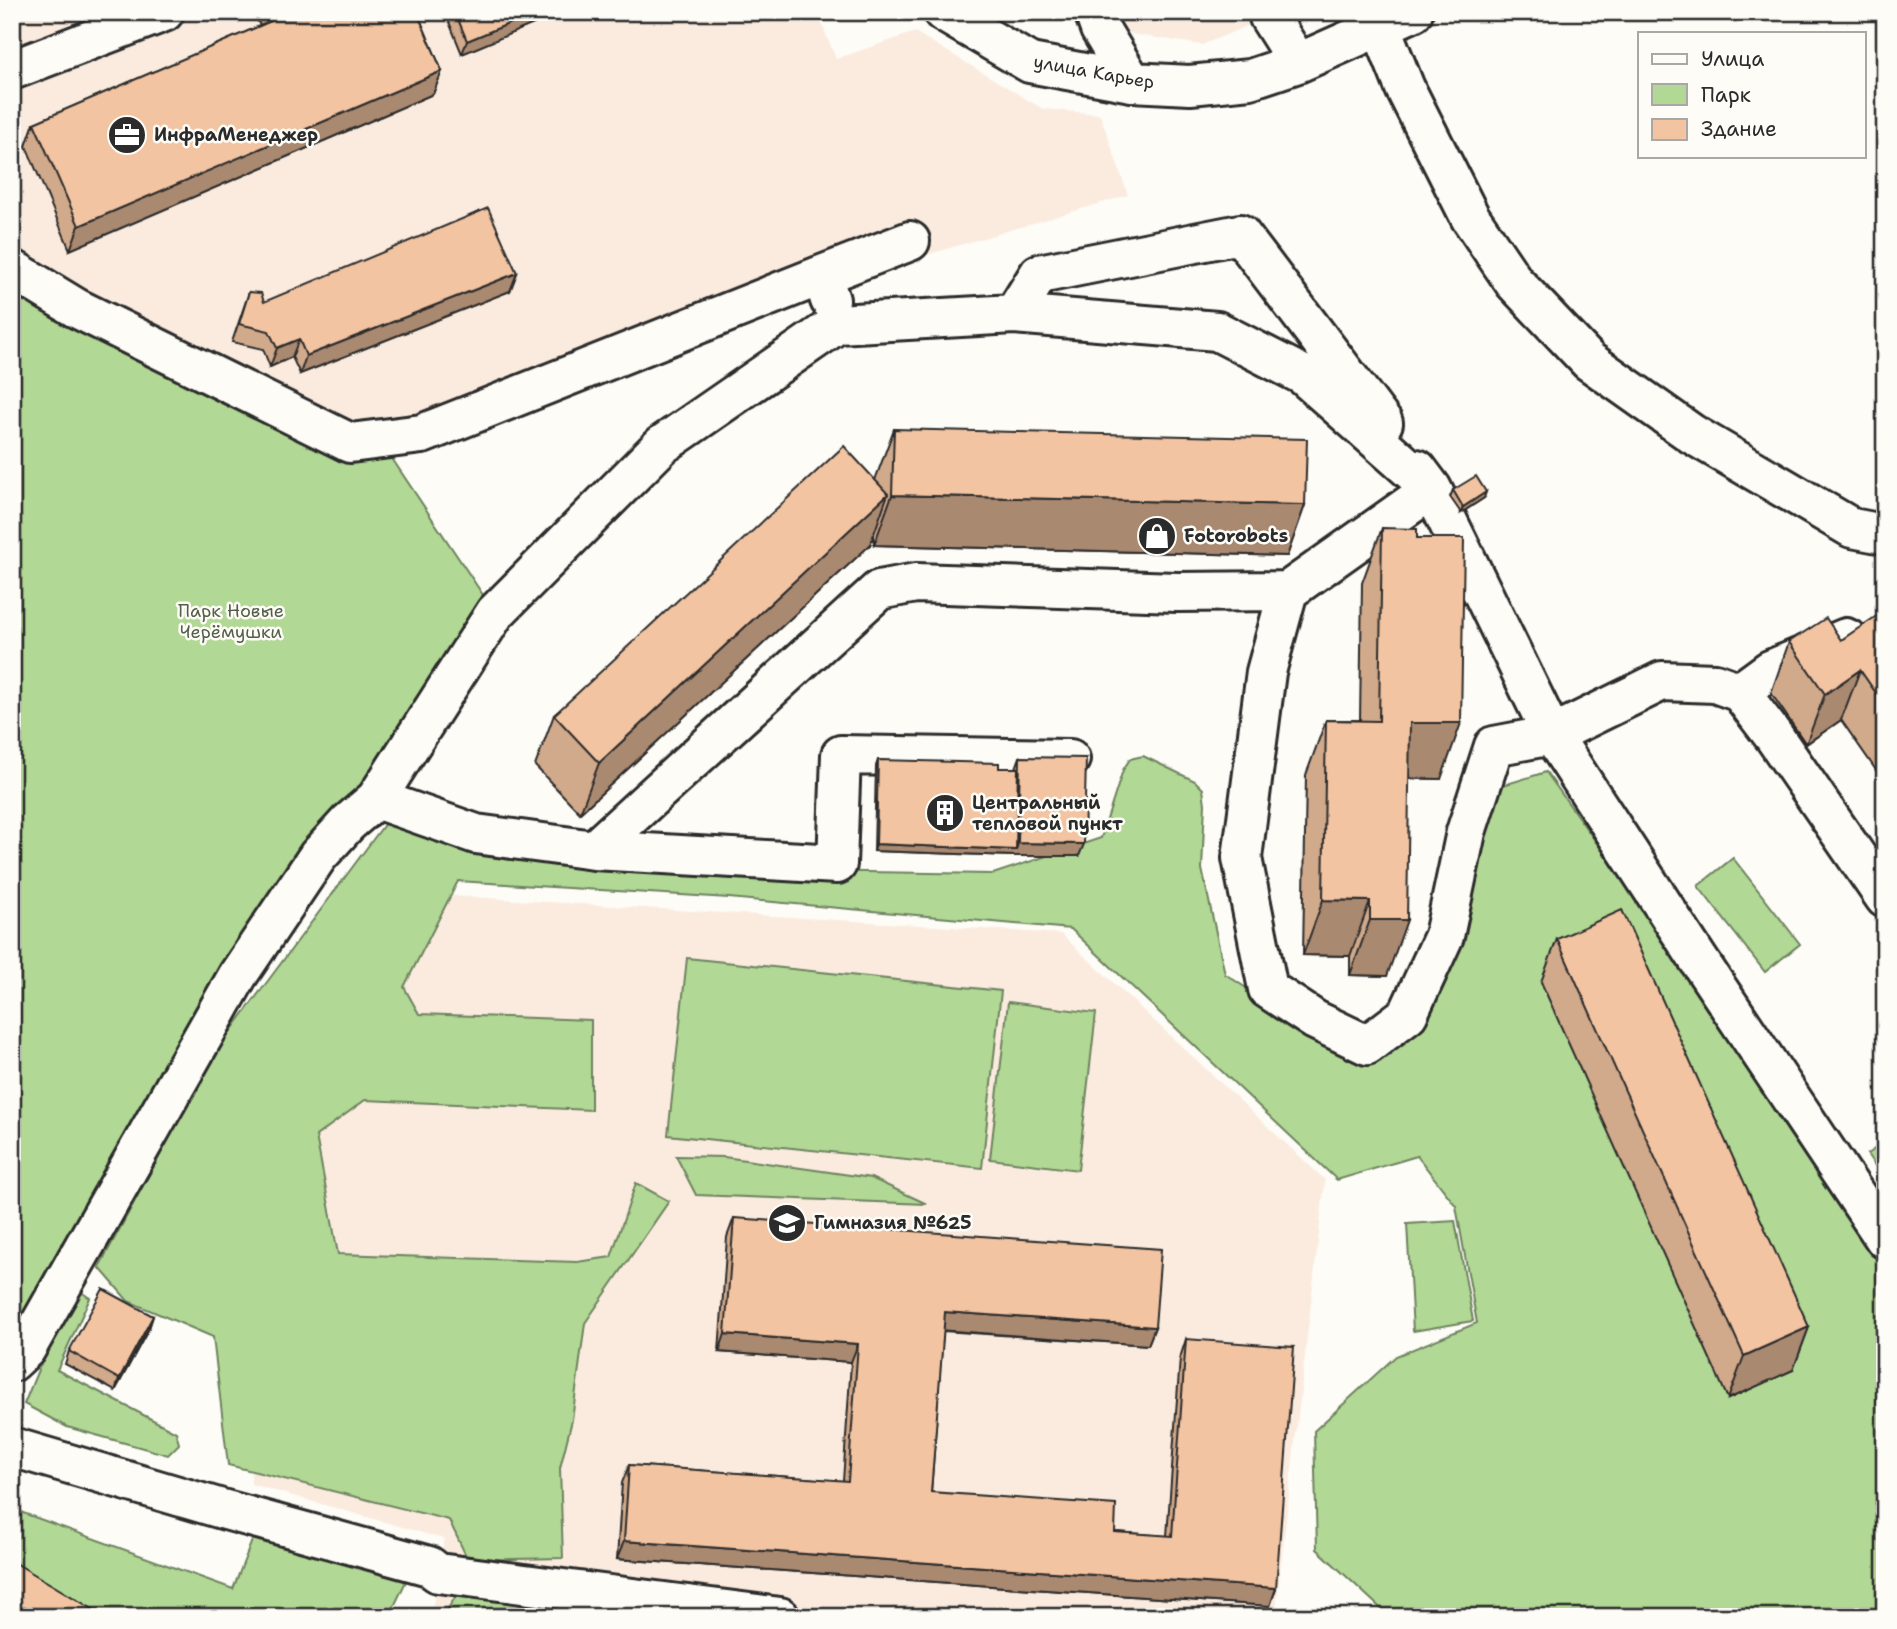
<svg xmlns="http://www.w3.org/2000/svg" width="1897" height="1629" font-family="'Shantell Sans',sans-serif">
	<style>
		.built { fill: #faebde }
		.green { fill: #b1d894; stroke: #6e8260; stroke-width: 2 }
		.lines { fill: none; stroke-linecap: round; stroke-linejoin: round }
		.minor-casing { stroke: #2b2b2b; stroke-width: 44 }
		.minor { stroke: #fdfcf7; stroke-width: 38 }
		.wall { fill: #d1a98b; stroke: #2b2b2b; stroke-width: 2 }
		.shaded-wall { fill: #aa8971; stroke: #2b2b2b; stroke-width: 2 }
		.building { fill: #f3c4a2; stroke: #2b2b2b; stroke-width: 2 }
		.labels { text-anchor: middle; stroke-width: 5; stroke-linejoin: round; paint-order: stroke }
		.street-label { font-size: 18px; fill: #2b2b2b; stroke: #fdfcf7 }
		.poi-label { font-size: 18px; font-weight: bold; fill: #2b2b2b; stroke: #fdfcf7; text-anchor: start }
		.park-label { font-size: 18px; fill: #535f4a; stroke: #fdfcf7 }
	</style>
	<rect width="100%" height="100%" fill="#fdfcf7"/>
	<filter id="ink" filterUnits="userSpaceOnUse"><feTurbulence type="fractalNoise" baseFrequency=".0143" numOctaves="2"/><feDisplacementMap in="SourceGraphic" scale="14" xChannelSelector="R" yChannelSelector="G"/><feConvolveMatrix kernelMatrix="1 2 1 2 8 2 1 2 1" color-interpolation-filters="sRGB"/></filter>
	<g filter="url(#ink)">
		<path class="built" d="M 12,12 L 817,12 L 836,59 L 915,32 L 1043,109 L 1100,114 L 1128,195 L 923,256 L 899,224 L 537,376 L 377,436 L 12,261 Z
			M 1033,12 L 1280,12 L 1202,45 L 1100,29 Z
			M 406,893 L 1061,934 L 1325,1180 L 1275,1617 L 431,1617 L 444,1539 L 251,1484 L 247,1266 Z"/>
		<path class="green" d="M 12,261 L 377,436 L 495,613 L 348,823 L 12,1362 Z
			M 1143,756 L 1195,781 L 1203,789 L 1205,804 L 1202,869 L 1225,974 L 1356,1060 L 1430,1013 L 1497,787 L 1546,772 L 1885,1247 L 1885,1617 L 1390,1617 L 1317,1549 L 1314,1431 L 1396,1356 L 1477,1323 L 1456,1206 L 1417,1156 L 1337,1180 L 1071,929 L 729,898 L 458,881 L 404,987 L 419,1014 L 591,1020 L 591,1110 L 365,1100 L 316,1136 L 338,1254 L 577,1262 L 611,1257 L 636,1183 L 669,1201 L 585,1323 L 572,1420 L 560,1468 L 563,1558 L 468,1560 L 449,1520 L 228,1465 L 213,1337 L 128,1301 L 99,1267 L 218,1048 L 389,818 L 737,870 L 993,874 L 1101,838 L 1123,770 L 1130,759 Z
			M 1733,858 L 1800,944 L 1765,972 L 1698,886 Z
			M 687,958 L 1001,991 L 982,1168 L 668,1135 Z
			M 1008,1002 L 1096,1013 L 1078,1170 L 990,1159 Z
			M 1885,1142 L 1885,1180 L 1867,1154 Z
			M 676,1156 L 724,1157 L 871,1178 L 927,1204 L 696,1195 Z
			M 1455,1221 L 1473,1321 L 1413,1331 L 1407,1224 Z
			M 81,1292 L 90,1298 L 57,1370 L 176,1432 L 179,1444 L 168,1455 L 67,1427 L 24,1404 L 40,1365 Z
			M 12,1509 L 233,1589 L 255,1533 L 409,1575 L 389,1617 L 31,1617 L 12,1606 Z
			M 458,1593 L 653,1617 L 478,1617 L 447,1610 Z"/>
		<g class="lines">
			<defs>
				<path id="minor" d="M 943,12 L 1030,63 L 1132,82 L 1190,85 L 1250,79 L 1298,63 L 1413,12
					M 1094,12 L 1100,29 L 1132,82
					M 1269,17 L 1298,63
					M 1381,28 L 1405,88 L 1470,217 L 1514,282 L 1589,361 L 1692,434 L 1852,528 L 1878,533
					M 12,70 L 164,12
					M 12,269 L 76,308 L 350,443 L 422,434 L 822,275
					M 830,300 L 822,275 L 910,241
					M 1014,314 L 1039,274 L 1240,234 L 1383,423
					M 1740,692 L 1770,670 L 1846,638 L 1885,661
					M 376,799 L 476,834 L 594,850 L 879,590 L 916,583 L 1177,592 L 1288,591 L 1432,489 L 1417,469
					M 594,850 L 837,864 L 841,755 L 1070,759
					M 1885,898 L 1775,738 L 1740,692 L 1715,683 L 1662,681 L 1552,735 L 1698,959 L 1885,1239
					M 12,1362 L 26,1349 L 238,975 L 318,856 L 348,823 L 376,799 L 495,613 L 662,445 L 837,324 L 1014,314 L 1217,331 L 1303,375 L 1432,489 L 1552,735 L 1494,746 L 1466,832 L 1444,936 L 1408,1014 L 1367,1045 L 1315,1020 L 1268,989 L 1242,858 L 1266,672 L 1288,591
					M 12,1447 L 222,1509 L 429,1566 L 438,1573 L 780,1617"/>
			</defs>
			<use href="#minor" class="minor-casing"/>
			<use href="#minor" class="minor"/>
		</g>
		<path class="wall" d="M 254,12 L 417,12 L 442,71 L 433,94 L 70,250 L 26,146 L 34,123 L 260,26 Z
			M 453,12 L 562,12 L 462,54 L 449,22 Z
			M 517,273 L 510,291 L 300,374 L 292,357 L 270,367 L 263,349 L 232,342 L 249,292 L 264,302 Z
			M 894,429 L 1305,505 L 1287,556 L 874,545 L 874,534 L 870,545 L 580,813 L 535,766 L 554,715 L 875,480 Z
			M 1453,490 L 1484,498 L 1461,513 L 1450,497 Z
			M 1382,528 L 1417,538 L 1441,779 L 1409,778 L 1387,976 L 1350,975 L 1350,956 L 1303,955 L 1306,775 L 1326,720 L 1360,720 L 1362,583 Z
			M 1885,624 L 1885,783 L 1841,720 L 1806,744 L 1771,693 L 1789,642 L 1841,640 Z
			M 1020,757 L 1079,856 L 1014,856 L 874,851 L 876,766 L 878,760 L 999,768 L 1016,768 Z
			M 1557,939 L 1809,1327 L 1793,1370 L 1728,1399 L 1541,982 Z
			M 734,1218 L 1155,1327 L 1148,1345 L 943,1331 L 931,1492 L 1115,1532 L 1167,1536 L 1180,1358 L 1186,1339 L 1276,1588 L 1270,1606 L 617,1559 L 622,1483 L 629,1465 L 843,1481 L 851,1362 L 719,1352 L 727,1237 Z
			M 153,1316 L 149,1328 L 115,1391 L 65,1364 L 69,1351 Z"/>
		<path class="shaded-wall" d="M 537,12 L 562,12 L 462,54 L 467,41 Z
			M 442,71 L 433,94 L 70,250 L 79,226 Z
			M 517,273 L 510,291 L 300,374 L 306,356 Z
			M 299,339 L 292,357 L 270,367 L 277,348 Z
			M 1486,492 L 1484,498 L 1461,513 L 1463,507 Z
			M 888,494 L 870,545 L 580,813 L 599,763 Z
			M 892,495 L 1305,505 L 1287,556 L 874,545 Z
			M 1860,670 L 1841,720 L 1806,744 L 1825,694 Z
			M 1410,723 L 1461,723 L 1441,779 L 1390,778 Z
			M 1018,843 L 1084,844 L 1079,856 L 1014,856 L 874,851 L 876,844 L 1016,850 Z
			M 1323,900 L 1370,901 L 1350,956 L 1303,955 Z
			M 1370,920 L 1407,920 L 1387,976 L 1350,975 Z
			M 945,1312 L 1155,1327 L 1148,1345 L 938,1330 Z
			M 153,1316 L 149,1328 L 115,1391 L 119,1379 Z
			M 1809,1327 L 1793,1370 L 1728,1399 L 1744,1356 Z
			M 725,1334 L 858,1344 L 851,1362 L 719,1352 Z
			M 624,1541 L 1276,1588 L 1270,1606 L 617,1559 Z"/>
		<path class="building" d="M 273,12 L 417,12 L 442,71 L 79,226 L 34,123 L 276,19 Z
			M 455,12 L 537,12 L 467,41 Z
			M 488,208 L 517,273 L 306,356 L 299,339 L 277,348 L 269,331 L 239,324 L 249,292 L 261,293 L 264,302 Z
			M 894,429 L 1307,439 L 1305,505 L 892,495 Z
			M 844,446 L 888,494 L 599,763 L 554,715 Z
			M 1476,476 L 1486,492 L 1463,507 L 1453,490 Z
			M 1382,528 L 1417,529 L 1417,538 L 1464,538 L 1461,723 L 1410,723 L 1407,920 L 1370,920 L 1370,901 L 1323,900 L 1326,720 L 1379,721 Z
			M 1878,615 L 1885,624 L 1885,706 L 1860,670 L 1825,694 L 1789,642 L 1826,618 L 1841,640 Z
			M 1020,757 L 1086,758 L 1084,844 L 1018,843 Z
			M 878,760 L 999,763 L 999,768 L 1018,768 L 1016,850 L 876,844 Z
			M 1622,910 L 1809,1327 L 1744,1356 L 1557,939 Z
			M 734,1218 L 1161,1249 L 1155,1327 L 945,1312 L 931,1492 L 1116,1505 L 1115,1532 L 1172,1536 L 1186,1339 L 1294,1347 L 1276,1588 L 624,1541 L 629,1465 L 848,1481 L 858,1344 L 725,1334 Z
			M 103,1289 L 153,1316 L 119,1379 L 69,1351 Z
			M 12,1561 L 106,1617 L 12,1617 Z
			M 330,1609 L 362,1612 L 361,1617 L 330,1617 Z"/>
	</g>
	<defs>
		<symbol id="office-disc" viewBox="-11 -11 22 22"><circle r="9.5" fill="#2b2b2b" stroke="#fdfcf7"/><path d="M-6-3h4V-5.5h4V-3h4V5H-6ZM-1-4.5V-3h2v-1.5ZM-6 0V1H6V0Z" fill="#fff"/></symbol>
		<symbol id="shop-disc" viewBox="-11 -11 22 22"><circle r="9.5" fill="#2b2b2b" stroke="#fdfcf7"/><path d="M-5-2.5h2.3a2.7 3.5 0 0 1 5.4 0H5L5.5 6h-11ZM-1.5-2.5h3a1.5 2.3 0 0 0-3 0Z" fill="#fff"/></symbol>
		<symbol id="building-disc" viewBox="-11 -11 22 22"><circle r="9.5" fill="#2b2b2b" stroke="#fdfcf7"/><path d="M-4-6H4V6H1V3H-1V6H-4ZM-2.5-4.3h1.7v1.8h-1.7ZM.8-4.3h1.7v1.8H.8ZM-2.5-1h1.7V.8h-1.7ZM.8-1h1.7V.8H.8Z" fill="#fff"/></symbol>
		<symbol id="school-disc" viewBox="-11 -11 22 22"><circle r="9.5" fill="#2b2b2b" stroke="#fdfcf7"/><path d="M0-5L7-2L0 1L-7-2ZM-4 1L0 2.5L4 1V4Q0 6-4 4Z" fill="#fff"/></symbol>
	</defs>
	<g fill-rule="evenodd">
		<use href="#office-disc" x="105" y="113" width="44" height="44"/>
		<use href="#shop-disc" x="1135" y="514" width="44" height="44"/>
		<use href="#building-disc" x="923" y="791" width="44" height="44"/>
		<use href="#school-disc" x="765" y="1201" width="44" height="44"/>
	</g>
	<g class="labels">
		<g class="street-label">
			<text transform="translate(1094 72) rotate(10)" y="6">улица Карьер</text>
		</g>
		<g class="poi-label">
			<text x="154" y="141">ИнфраМенеджер</text>
			<text x="1184" y="542">Fotorobots</text>
			<text x="972" y="809">Центральный<tspan x="972" dy="21">тепловой пункт</tspan></text>
			<text x="814" y="1229">Гимназия №625</text>
		</g>
		<g class="park-label">
			<text x="231" y="617">Парк Новые<tspan x="231" dy="21">Черёмушки</tspan></text>
		</g>
	</g>
	<rect width="1897" height="1629" fill="none" stroke="#fdfcf7" stroke-width="42"/>
	<rect x="21" y="21" width="1855" height="1587" fill="none" stroke="#2b2b2b" stroke-width="2.5" filter="url(#ink)"/>
	<rect x="1638" y="32" width="228" height="126" fill="#fdfcf7" stroke="#a9a8a5" stroke-width="2"/>
	<rect x="1652" y="54" width="35" height="10" fill="#fdfcf7" stroke="#a9a8a5" stroke-width="2"/>
	<text x="1701" y="66" font-size="21" fill="#2b2b2b">Улица</text>
	<rect x="1652" y="84" width="35" height="21" fill="#b1d894" stroke="#a9a8a5" stroke-width="2"/>
	<text x="1701" y="102" font-size="21" fill="#2b2b2b">Парк</text>
	<rect x="1652" y="119" width="35" height="21" fill="#f3c4a2" stroke="#a9a8a5" stroke-width="2"/>
	<text x="1701" y="136" font-size="21" fill="#2b2b2b">Здание</text>
</svg>
